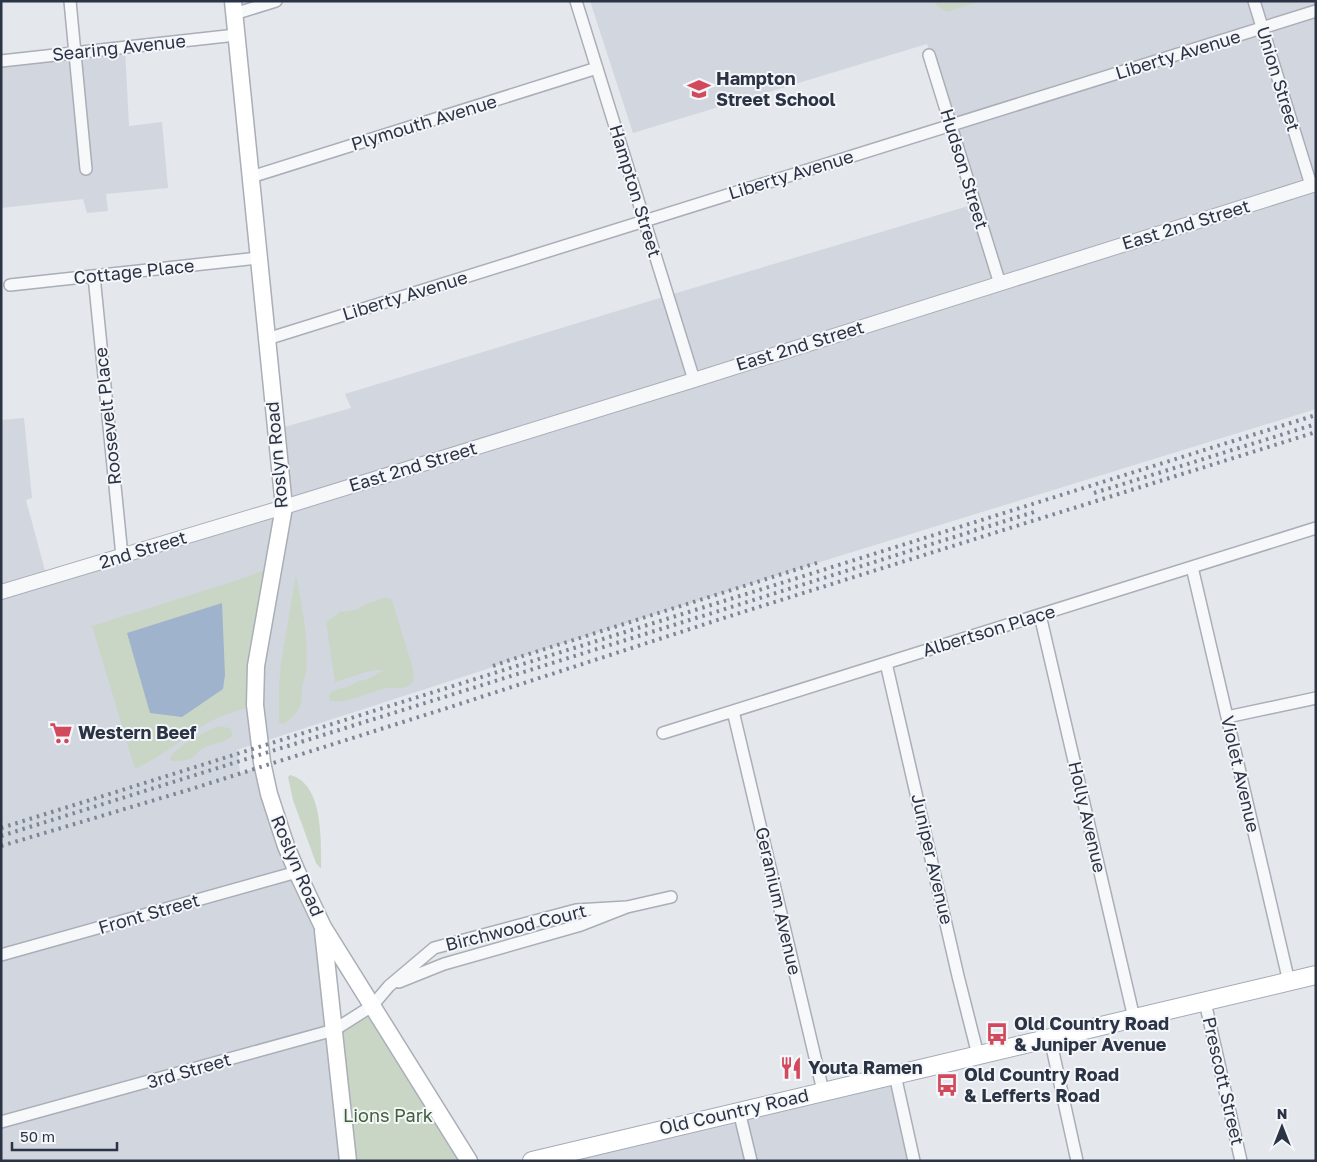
<svg xmlns="http://www.w3.org/2000/svg" width="1317" height="1162" font-family="'Golos Text',sans-serif">
	<style>
		.built { fill: #d2d6de }
		.green { fill: #c9d6c5 }
		.water { fill: #9fb4cc }
		.lines { fill: none; stroke-linecap: round; stroke-linejoin: round }
		.minor-casing { stroke: #a9aeb7; stroke-width: 14 }
		.tertiary-casing { stroke: #a9aeb7; stroke-width: 16 }
		.secondary-casing { stroke: #a9aeb7; stroke-width: 19 }
		.primary-casing { stroke: #a3abb8; stroke-width: 20 }
		.minor { stroke: #f7f8fa; stroke-width: 11 }
		.tertiary { stroke: #f7f8fa; stroke-width: 14 }
		.secondary { stroke: #fff; stroke-width: 16 }
		.primary { stroke: #fff; stroke-width: 18 }
		.rail { stroke: #7d8696; stroke-width: 4; stroke-dasharray: 2.5 5; stroke-linecap: butt }
		.labels { text-anchor: middle; stroke-width: 4; stroke-linejoin: round; paint-order: stroke }
		.street-label { font-size: 18px; fill: #2b3445; stroke: #f4f6f9 }
		.poi-label { font-size: 18px; font-weight: bold; fill: #2b3445; stroke: #f4f6f9; text-anchor: start }
		.park-label { font-size: 18px; fill: #3f6138; stroke: #f4f6f9 }
	</style>
	<rect width="100%" height="100%" fill="#e4e7ec"/>
	<path class="built" d="M 590,1 L 1316,1 L 1316,409 L 820,562 L 510,660 L 484,670 L 237,750 L 240,773 L 262,767 L 323,927 L 348,1161 L 1,1161 L 1,420 L 24,418 L 32,498 L 26,500 L 47,578 L 289,507 L 281,428 L 351,408 L 345,394 L 663,297 L 975,204 L 927,44 L 633,133 Z
		M 125,48 L 129,126 L 162,122 L 168,188 L 106,194 L 108,211 L 87,213 L 83,199 L 1,208 L 1,62 Z
		M 895,1075 L 914,1161 L 539,1161 Z"/>
	<path class="green" d="M 934,1 L 980,1 L 947,12 L 936,5 Z
		M 273,567 L 255,705 C 241,710 224,714 211,721 C 185,736 163,756 135,769 L 92,626 L 235,581 Z
		M 296,575 C 302,605 309,641 306,672 C 305,677 303,682 302,687 C 301,699 304,705 294,715 C 290,719 288,722 282,724 L 279,722 L 279,685 L 281,663 Z
		M 384,598 L 391,599 L 393,603 L 413,669 C 414,676 415,682 408,686 C 402,689 395,687 388,688 C 369,691 350,704 330,701 L 329,695 L 332,692 L 338,689 L 348,687 L 358,681 L 366,680 L 384,670 C 368,669 351,678 335,682 L 326,622 L 340,612 L 356,610 L 366,604 Z
		M 221,726 L 231,729 L 232,736 C 224,744 212,743 203,748 C 197,752 194,758 187,760 C 182,761 177,761 171,761 L 170,758 C 177,746 208,729 221,726 Z
		M 290,775 C 324,783 321,843 321,869 L 316,863 L 293,800 L 288,777 Z
		M 372,1006 L 469,1161 L 348,1161 L 334,1030 Z"/>
	<path class="water" d="M 222,603 L 225,675 L 223,689 L 182,717 L 150,713 L 127,633 Z"/>
	<g class="lines">
		<defs>
			<path id="minor" d="M 70,1 L 86,169
				M 576,1 L 694,380
				M 1254,1 L 1311,185
				M 234,14 L 276,1
				M 929,55 L 1000,284
				M 1,61 L 236,35
				M 251,177 L 597,68
				M 94,276 L 122,556
				M 10,285 L 258,258
				M 267,339 L 1316,11
				M 1192,567 L 1289,982
				M 1040,615 L 1134,1018
				M 886,663 L 958,976 L 978,1055
				M 733,711 L 823,1091
				M 1227,717 L 1316,698
				M 663,733 L 1316,528
				M 1,955 L 297,872
				M 399,982 L 444,964 L 581,925 L 627,907 L 671,897
				M 1205,1002 L 1241,1161
				M 1050,1038 L 1077,1161
				M 895,1075 L 914,1161
				M 739,1111 L 751,1161
				M 1,1122 L 334,1030 L 372,1006 L 389,986 L 434,948 L 576,910 L 627,907"/>
			<path id="tertiary" d="M 1,592 L 284,507 L 694,380 L 1316,184"/>
			<path id="secondary" d="M 233,1 L 284,507 L 256,666 L 255,705 L 262,762 L 269,794 L 286,846 L 297,872 L 323,927 L 469,1161
				M 323,931 L 348,1161"/>
			<path id="primary" d="M 532,1161 L 1316,975"/>
		</defs>
		<use href="#minor" class="minor-casing"/>
		<use href="#tertiary" class="tertiary-casing"/>
		<use href="#secondary" class="secondary-casing"/>
		<use href="#primary" class="primary-casing"/>
		<use href="#minor" class="minor"/>
		<use href="#tertiary" class="tertiary"/>
		<use href="#secondary" class="secondary"/>
		<use href="#primary" class="primary"/>
		<path class="rail" d="M 1094,493 L 1316,424
			M 493,666 L 510,660 L 820,562
			M 1,828 L 1316,415
			M 1,836 L 1034,512
			M 1,846 L 188,790 L 441,710 L 733,615 L 1316,432"/>
	</g>
	<defs>
		<symbol id="school-bare" viewBox="-9 -9 18 18"><path d="M0-5L7-2L0 1L-7-2ZM-4 1L0 2.5L4 1V4Q0 6-4 4Z" fill="#d1495b" stroke="#f4f6f9" stroke-width="2.5" paint-order="stroke"/></symbol>
		<symbol id="supermarket-bare" viewBox="-9 -9 18 18"><path d="M-6-5.5h2.5l.6 2H6L4.5 2H-2.5L-4.4-4H-6ZM-1.5 3.2a1.3 1.3 0 1 0 .1 0ZM3 3.2a1.3 1.3 0 1 0 .1 0Z" fill="#d1495b" stroke="#f4f6f9" stroke-width="2.5" paint-order="stroke"/></symbol>
		<symbol id="bus-bare" viewBox="-9 -9 18 18"><path d="M-5-6H5V4H4V6H2V4H-2V6H-4V4H-5ZM-3.5-4V0h7V-4ZM-3.5 1.2v1.5H-2V1.2ZM2 1.2v1.5H3.5V1.2Z" fill="#d1495b" stroke="#f4f6f9" stroke-width="2.5" paint-order="stroke"/></symbol>
		<symbol id="restaurant-bare" viewBox="-9 -9 18 18"><path d="M-5-6h1v4h1v-4h1v4h1v-4h1v5L-1.5 .5V6h-2V.5L-5-1ZM5-6V6H3V1.5H1.5Q1.5-4 5-6Z" fill="#d1495b" stroke="#f4f6f9" stroke-width="2.5" paint-order="stroke"/></symbol>
	</defs>
	<g fill-rule="evenodd">
		<use href="#school-bare" x="683" y="73" width="32" height="32"/>
		<use href="#supermarket-bare" x="45" y="717" width="32" height="32"/>
		<use href="#bus-bare" x="981" y="1018" width="32" height="32"/>
		<use href="#restaurant-bare" x="775" y="1052" width="32" height="32"/>
		<use href="#bus-bare" x="931" y="1069" width="32" height="32"/>
	</g>
	<g class="labels">
		<g class="street-label">
			<text transform="translate(119 48) rotate(-6)" y="6">Searing Avenue</text>
			<text transform="translate(1178 55) rotate(-17)" y="6">Liberty Avenue</text>
			<text transform="translate(1278 79) rotate(73)" y="6">Union Street</text>
			<text transform="translate(424 123) rotate(-17)" y="6">Plymouth Avenue</text>
			<text transform="translate(964 169) rotate(73)" y="6">Hudson Street</text>
			<text transform="translate(791 175) rotate(-17)" y="6">Liberty Avenue</text>
			<text transform="translate(635 191) rotate(73)" y="6">Hampton Street</text>
			<text transform="translate(1186 225) rotate(-17)" y="6">East 2nd Street</text>
			<text transform="translate(134 272) rotate(-6)" y="6">Cottage Place</text>
			<text transform="translate(405 296) rotate(-17)" y="6">Liberty Avenue</text>
			<text transform="translate(800 346) rotate(-17)" y="6">East 2nd Street</text>
			<text transform="translate(108 416) rotate(-96)" y="6">Roosevelt Place</text>
			<text transform="translate(277 455) rotate(-95)" y="6">Roslyn Road</text>
			<text transform="translate(413 467) rotate(-17)" y="6">East 2nd Street</text>
			<text transform="translate(143 550) rotate(-17)" y="6">2nd Street</text>
			<text transform="translate(989 631) rotate(-17)" y="6">Albertson Place</text>
			<text transform="translate(1240 774) rotate(77)" y="6">Violet Avenue</text>
			<text transform="translate(1087 817) rotate(77)" y="6">Holly Avenue</text>
			<text transform="translate(932 859) rotate(77)" y="6">Juniper Avenue</text>
			<text transform="translate(297 866) rotate(67)" y="6">Roslyn Road</text>
			<text transform="translate(778 901) rotate(77)" y="6">Geranium Avenue</text>
			<text transform="translate(149 914) rotate(-16)" y="6">Front Street</text>
			<text transform="translate(516 928) rotate(-14)" y="6">Birchwood Court</text>
			<text transform="translate(189 1071) rotate(-16)" y="6">3rd Street</text>
			<text transform="translate(1223 1081) rotate(77)" y="6">Prescott Street</text>
			<text transform="translate(734 1112) rotate(-13)" y="6">Old Country Road</text>
		</g>
		<g class="poi-label">
			<text x="716" y="85">Hampton<tspan x="716" dy="21">Street School</tspan></text>
			<text x="78" y="739">Western Beef</text>
			<text x="1014" y="1030">Old Country Road<tspan x="1014" dy="21">&amp; Juniper Avenue</tspan></text>
			<text x="808" y="1074">Youta Ramen</text>
			<text x="964" y="1081">Old Country Road<tspan x="964" dy="21">&amp; Lefferts Road</tspan></text>
		</g>
		<g class="park-label">
			<text x="388" y="1122">Lions Park</text>
		</g>
	</g>
	<rect width="1317" height="1162" fill="none" stroke="#2b3445" stroke-width="5"/>
	<g transform="translate(1282 1127)" stroke="#f4f6f9" stroke-width="4" paint-order="stroke">
	<path d="M0-4L9 19L0 12L-9 19Z" fill="#2b3445"/>
	<text y="-8" font-size="14" font-weight="bold" text-anchor="middle" fill="#2b3445">N</text>
	</g>
	<path d="M12 1142v8h105v-8" fill="none" stroke="#2b3445" stroke-width="2.5"/>
	<text x="20" y="1142" font-size="15" fill="#2b3445" stroke="#f4f6f9" stroke-width="4" paint-order="stroke">50 m</text>
</svg>
